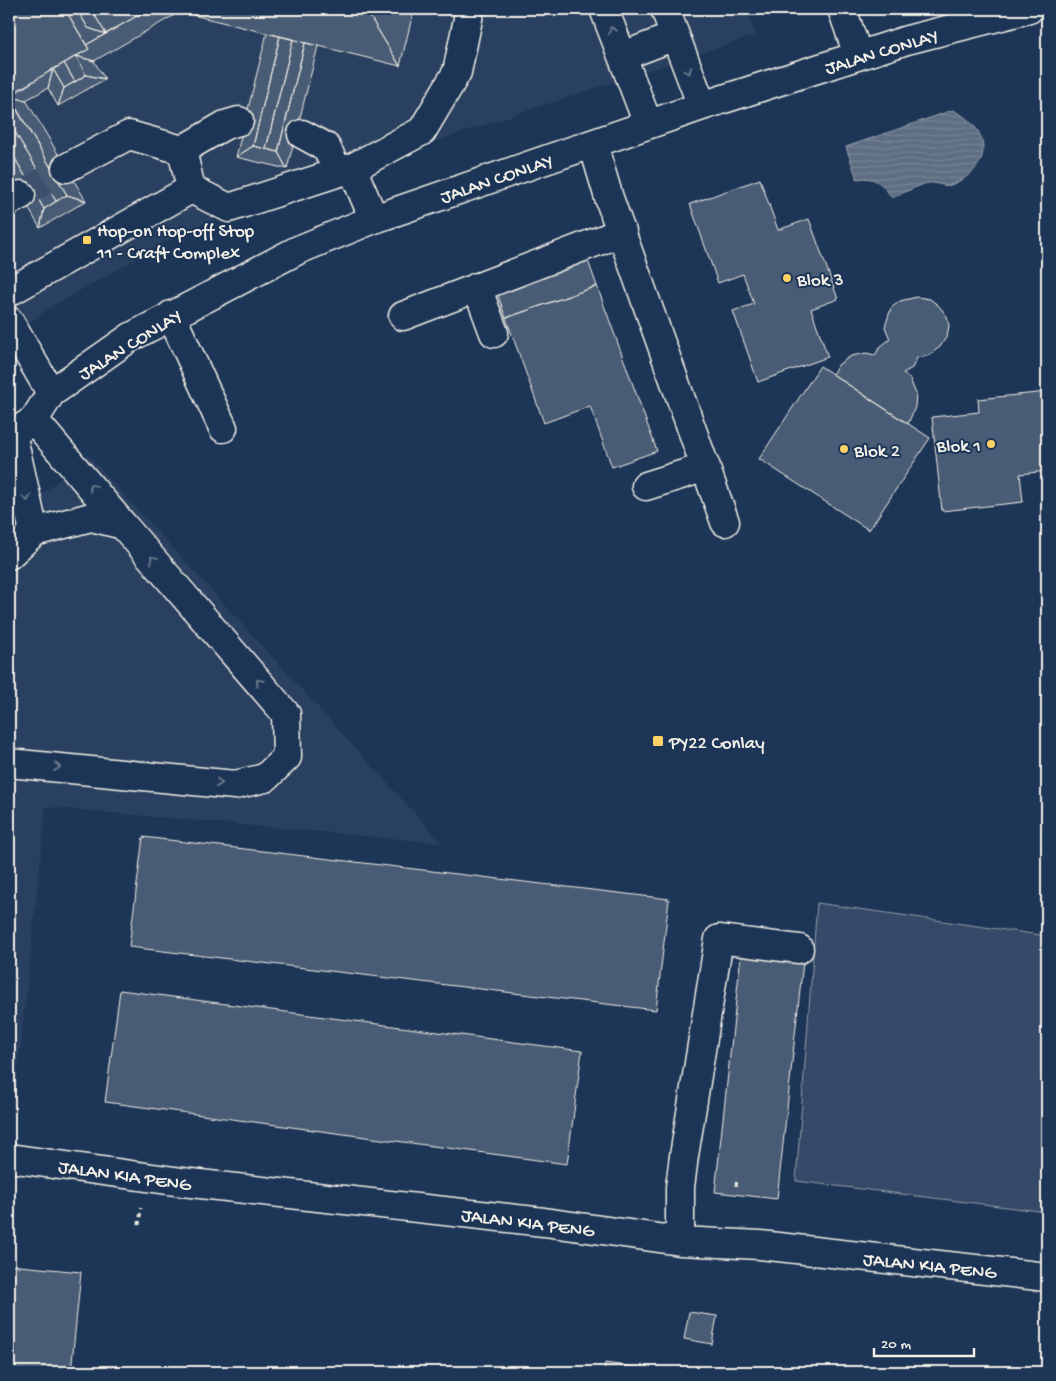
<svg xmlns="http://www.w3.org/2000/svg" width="1056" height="1381" font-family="'Gochi Hand',sans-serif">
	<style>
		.built { fill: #2a4060 }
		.grass { fill: #354a67; stroke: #949ea8 }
		.water { fill: url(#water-rules); stroke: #9aa2ab }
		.building { fill: #485b74; stroke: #f4f1e8 }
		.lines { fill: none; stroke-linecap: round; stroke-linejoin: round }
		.minor-tunnel { stroke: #3d516d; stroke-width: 28; stroke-dasharray: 28 14; stroke-linecap: butt }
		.minor-casing { stroke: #f4f1e8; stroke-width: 31 }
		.path { stroke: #f4f1e8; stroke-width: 3; stroke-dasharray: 4 4; stroke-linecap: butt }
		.minor { stroke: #1d3557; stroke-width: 28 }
		.oneway { stroke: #68778a }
		.poi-dot { fill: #ffd166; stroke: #1d3557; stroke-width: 2 }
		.labels { text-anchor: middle; stroke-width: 4; stroke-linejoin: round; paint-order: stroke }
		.street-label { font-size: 19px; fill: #f4f1e8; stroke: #1d3557 }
		.poi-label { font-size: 19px; fill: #f4f1e8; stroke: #1d3557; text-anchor: start }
	</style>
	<defs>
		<pattern id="water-rules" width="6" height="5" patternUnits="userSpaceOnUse" patternTransform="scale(1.25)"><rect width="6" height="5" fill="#5e6d82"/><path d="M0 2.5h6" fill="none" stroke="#768294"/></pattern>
	</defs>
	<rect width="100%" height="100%" fill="#1d3557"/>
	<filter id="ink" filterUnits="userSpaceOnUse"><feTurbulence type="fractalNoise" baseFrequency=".02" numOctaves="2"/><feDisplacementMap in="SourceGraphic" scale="10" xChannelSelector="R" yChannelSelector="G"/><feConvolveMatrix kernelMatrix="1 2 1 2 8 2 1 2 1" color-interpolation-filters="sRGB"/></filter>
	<g filter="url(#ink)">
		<path class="built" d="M 9,9 L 746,9 L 756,35 L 469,130 L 191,228 L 51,307 L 9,337 Z
			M 88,455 L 442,843 L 46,807 L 12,1129 L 9,1128 L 9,522 Z"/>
		<path class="grass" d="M 817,903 L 1047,936 L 1047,1212 L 796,1181 Z"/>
		<path class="water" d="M 953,110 C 993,130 994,168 951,185 C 944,187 935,182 928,183 C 916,186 904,193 892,198 C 882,183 875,176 857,179 L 846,147 Z"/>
		<path class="building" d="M 9,9 L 21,9 L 9,16 Z
			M 21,9 L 65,9 L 89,49 L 9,95 L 9,16 Z
			M 65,9 L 77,9 L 88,28 L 106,34 L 86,45 Z
			M 77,9 L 91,9 L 106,34 L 88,28 Z
			M 91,9 L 149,9 L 106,34 Z
			M 149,9 L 185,9 L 94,61 L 76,56 L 89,49 L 86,45 Z
			M 195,9 L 204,9 L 193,15 Z
			M 204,9 L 343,9 L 369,15 L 400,66 L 193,15 Z
			M 343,9 L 365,9 L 369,15 Z
			M 371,9 L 414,9 L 400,66 L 369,15 Z
			M 267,33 L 280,36 L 253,146 L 236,157 Z
			M 280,36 L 293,39 L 266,149 L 253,146 Z
			M 293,39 L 305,43 L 278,152 L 266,149 Z
			M 305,43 L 318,46 L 287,169 L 278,152 Z
			M 76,56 L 94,61 L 105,79 L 86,75 Z
			M 76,56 L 86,75 L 75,82 L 64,63 Z
			M 64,63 L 75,82 L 64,88 L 53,69 Z
			M 53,69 L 64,88 L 58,106 L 48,88 Z
			M 53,69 L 48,88 L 26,100 L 9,97 Z
			M 86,75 L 105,79 L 58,106 L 64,88 Z
			M 9,97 L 67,195 L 56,201 L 9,122 Z
			M 10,97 L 26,100 L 86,201 L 67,195 Z
			M 9,122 L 56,201 L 44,209 L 9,148 Z
			M 253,146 L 278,152 L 287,169 L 236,157 Z
			M 9,148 L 44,209 L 40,228 L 9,174 Z
			M 760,179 L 778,230 L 809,219 L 838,299 L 811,309 L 828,357 L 758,382 L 733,311 L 754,304 L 743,274 L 718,283 L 690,204 Z
			M 67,195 L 86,201 L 40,228 L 44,209 Z
			M 581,241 L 597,286 L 506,318 L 490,273 Z
			M 597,286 L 657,451 L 612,467 L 590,406 L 544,423 L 506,318 Z
			M 917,297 L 930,299 L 939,306 L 947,316 L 949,326 L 947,336 L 940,347 L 929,355 L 917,358 L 912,368 L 903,373 L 910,379 L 916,394 L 915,407 L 908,424 L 832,374 L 839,364 L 851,356 L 866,353 L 875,355 L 880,347 L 890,339 L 885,327 L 891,308 L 900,301 Z
			M 820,366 L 930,438 L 869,530 L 759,459 Z
			M 1047,392 L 1047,471 L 1020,474 L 1023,502 L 942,511 L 932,417 L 979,412 L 978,399 Z
			M 143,837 L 669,899 L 656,1010 L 129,947 Z
			M 741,955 L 803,962 L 777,1199 L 715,1192 Z
			M 120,990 L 582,1051 L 567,1164 L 105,1102 Z
			M 9,1265 L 81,1272 L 71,1372 L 9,1372 Z
			M 689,1312 L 717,1316 L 712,1344 L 684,1339 Z
			M 605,1363 L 648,1369 L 648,1372 L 604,1372 Z"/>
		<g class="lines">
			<path class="minor-tunnel" d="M 21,195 L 66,168"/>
			<defs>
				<path id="minor" d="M 604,9 L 648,124
					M 665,9 L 702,106
					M 842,9 L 858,55
					M 623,56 L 675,36
					M 239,121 L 225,125 L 182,150 L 191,189 L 229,208 L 352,168 L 422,131 L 457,72 L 470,9
					M 302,134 L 326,147 L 338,171
					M 593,144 L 609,198 L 725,522
					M 66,168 L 129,135 L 182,150
					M 352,168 L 374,219
					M 9,201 L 21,195
					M 477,287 L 494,333
					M 9,292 L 191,189
					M 171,315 L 223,428
					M 403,316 L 622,232
					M 9,321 L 51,393
					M 34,420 L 123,525
					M 12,433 L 34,532
					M 9,436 L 34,420 L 51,393 L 131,337 L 298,250 L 374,219 L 702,106 L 907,40 L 1029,9
					M 646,486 L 706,467
					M 9,555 L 34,532 L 91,517 L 123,525 L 286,714 L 287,757 L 265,778 L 235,785 L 9,763
					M 9,1158 L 182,1182 L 544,1222 L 680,1241 L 760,1245 L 1047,1277
					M 680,1241 L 680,1187 L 684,1156 L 719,939 L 799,949"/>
			</defs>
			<use href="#minor" class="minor-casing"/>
			<path class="path" d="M 736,1186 L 737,1178
				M 139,1225 L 141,1208"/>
			<use href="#minor" class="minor"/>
		</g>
		<defs><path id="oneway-chevron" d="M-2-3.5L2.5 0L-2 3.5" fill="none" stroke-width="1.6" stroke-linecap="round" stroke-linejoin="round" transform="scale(1.25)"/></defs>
		<g class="oneway">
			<use href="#oneway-chevron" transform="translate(612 30) rotate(-112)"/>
			<use href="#oneway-chevron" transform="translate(688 71) rotate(69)"/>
			<use href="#oneway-chevron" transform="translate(92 487) rotate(-130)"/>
			<use href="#oneway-chevron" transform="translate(27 498) rotate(78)"/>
			<use href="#oneway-chevron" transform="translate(153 559) rotate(-131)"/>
			<use href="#oneway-chevron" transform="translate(259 682) rotate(-131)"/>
			<use href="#oneway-chevron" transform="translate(57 767) rotate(5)"/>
			<use href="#oneway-chevron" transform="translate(219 783) rotate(6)"/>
		</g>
	</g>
	<g class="poi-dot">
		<rect x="82" y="235" width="10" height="10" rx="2.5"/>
		<circle cx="787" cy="278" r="5"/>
		<circle cx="991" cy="444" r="5"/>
		<circle cx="844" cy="449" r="5"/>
		<rect x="652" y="735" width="12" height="12" rx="2.5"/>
	</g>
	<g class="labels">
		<g class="street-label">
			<text transform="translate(881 50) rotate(-17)" y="7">JALAN CONLAY</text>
			<text transform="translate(496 177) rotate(-19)" y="7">JALAN CONLAY</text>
			<text transform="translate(129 343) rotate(-32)" y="7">JALAN CONLAY</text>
			<text transform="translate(125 1174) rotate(8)" y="7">JALAN KIA PENG</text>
			<text transform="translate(528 1221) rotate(7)" y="7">JALAN KIA PENG</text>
			<text transform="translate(930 1264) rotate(6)" y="7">JALAN KIA PENG</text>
		</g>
		<g class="poi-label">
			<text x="97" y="236">Hop-on Hop-off Stop<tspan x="97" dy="22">11 - Craft Complex</tspan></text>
			<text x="797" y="285">Blok 3</text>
			<text x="981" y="451" text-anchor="end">Blok 1</text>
			<text x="854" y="456">Blok 2</text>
			<text x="669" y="748">PY22 Conlay</text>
		</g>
	</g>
	<rect width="1056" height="1381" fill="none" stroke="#1d3557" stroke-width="30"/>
	<rect x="15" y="15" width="1026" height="1351" fill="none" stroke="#f4f1e8" stroke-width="2" filter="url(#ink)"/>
	<path d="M874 1348v8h100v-8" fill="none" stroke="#f4f1e8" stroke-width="2.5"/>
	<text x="881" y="1348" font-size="15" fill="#f4f1e8" stroke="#1d3557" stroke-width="4" paint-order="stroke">20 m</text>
</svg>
